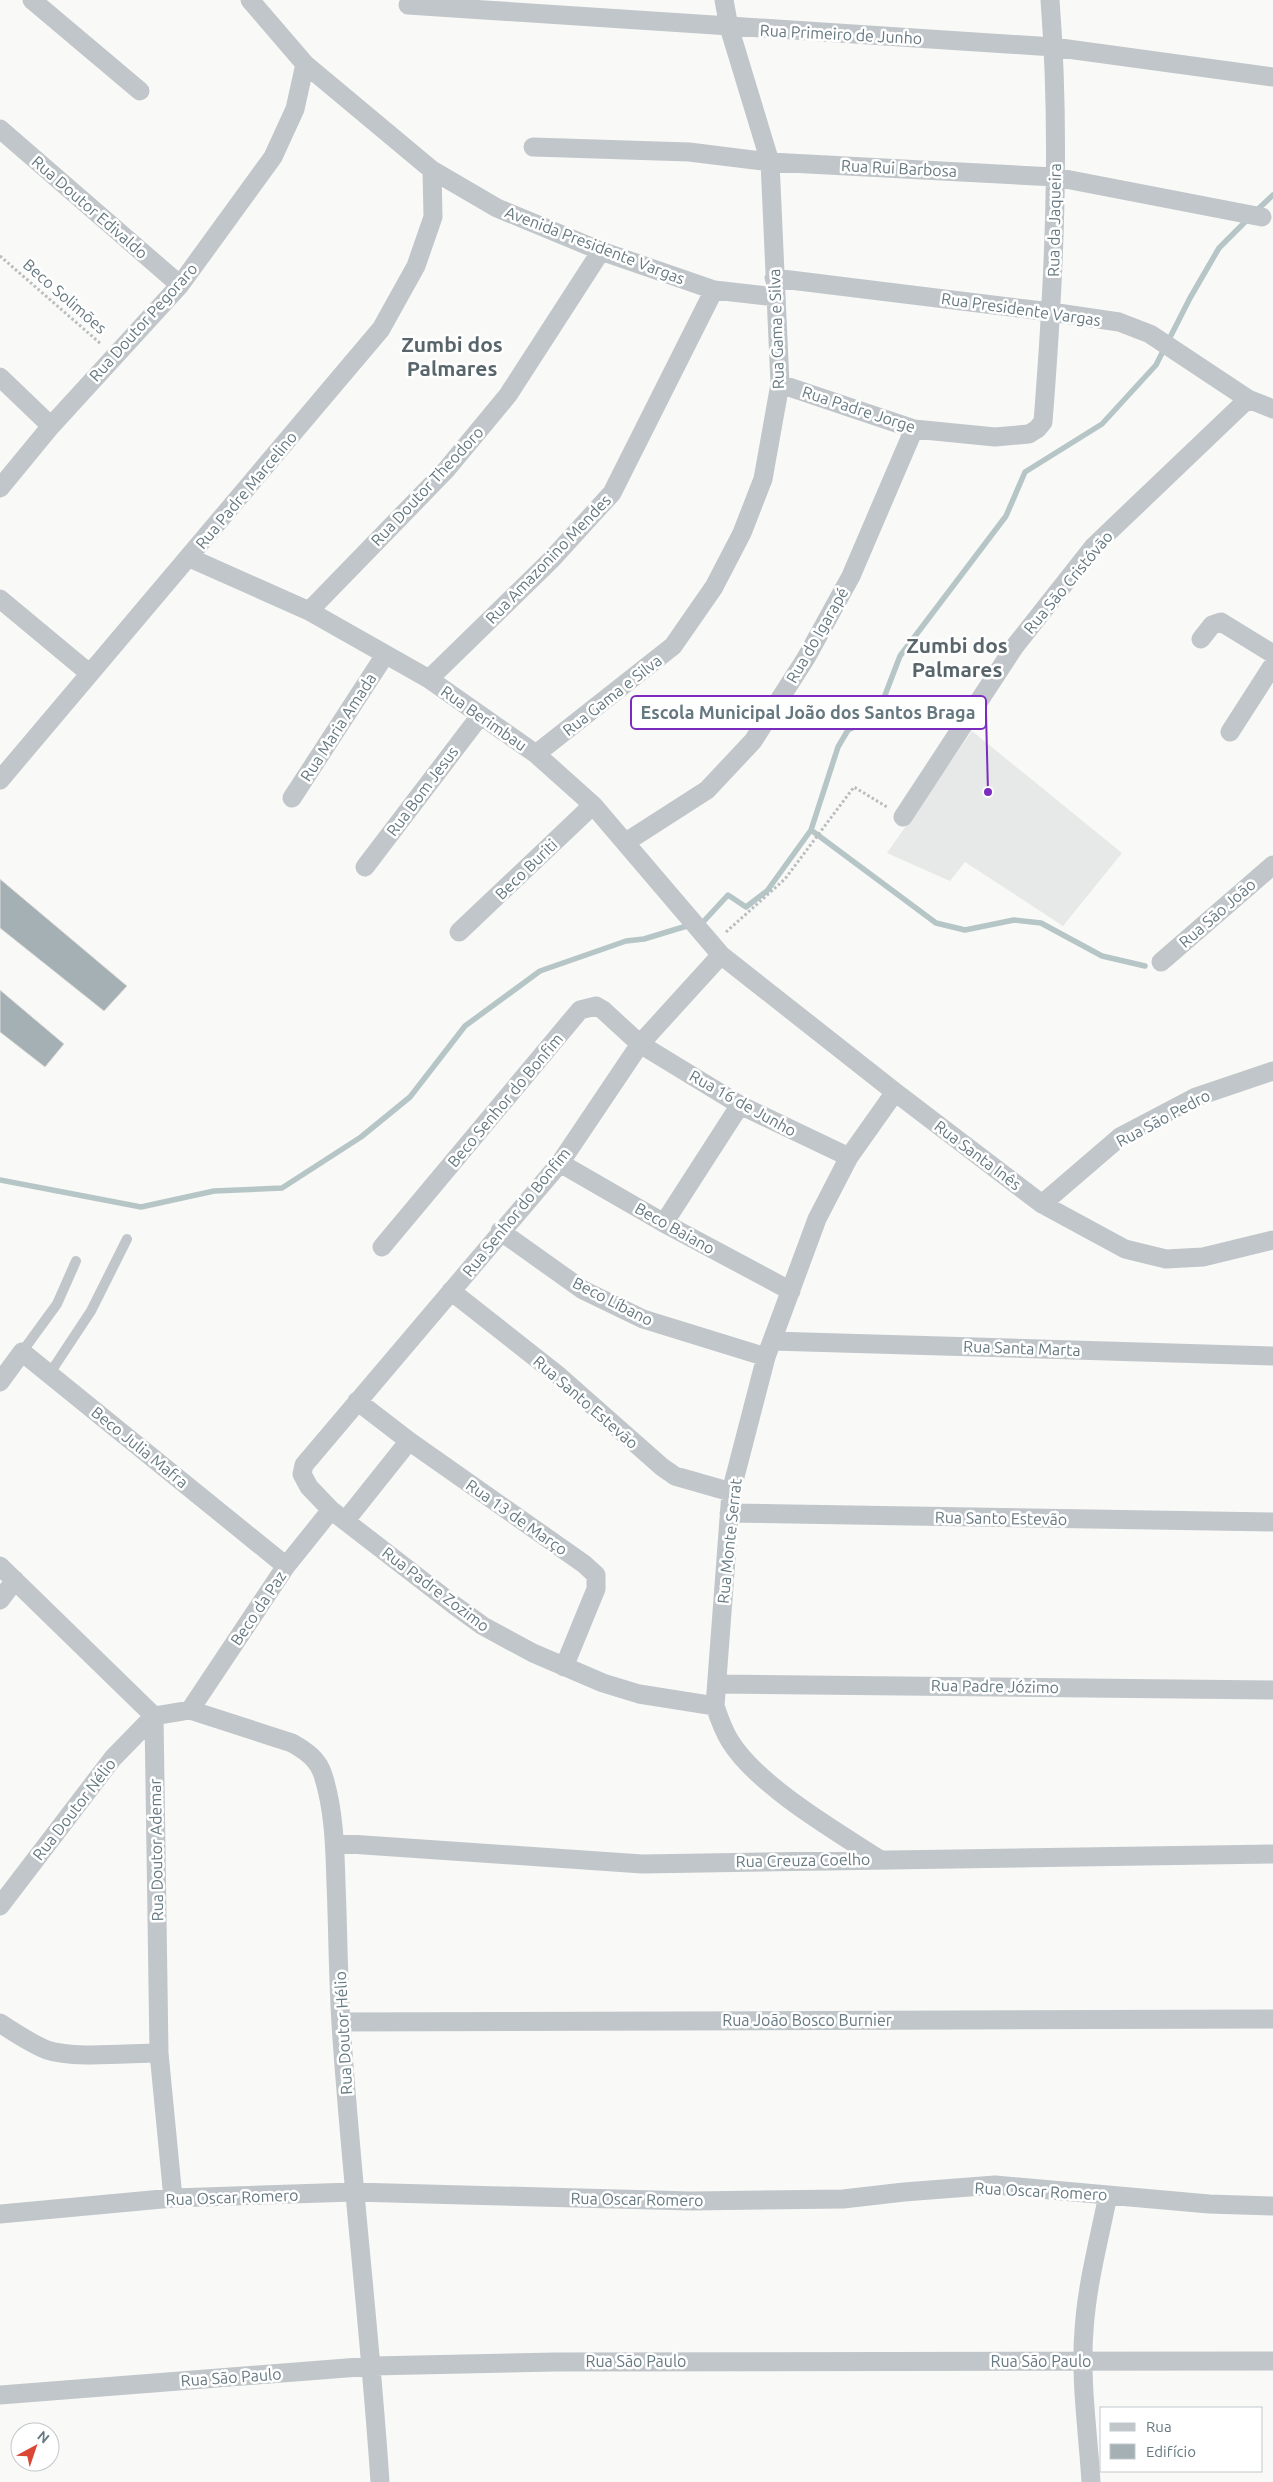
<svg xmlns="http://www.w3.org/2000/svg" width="1273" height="2482" font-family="Ubuntu,sans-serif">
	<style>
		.built { fill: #e7e9e8 }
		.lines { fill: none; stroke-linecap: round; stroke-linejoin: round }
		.stream { stroke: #b6c5c6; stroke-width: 5.5 }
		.building { fill: #a5b0b4; stroke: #dbdbd9 }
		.path { stroke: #b9bdbf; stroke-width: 3; stroke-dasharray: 2.5 2.5; stroke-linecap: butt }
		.lane { stroke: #c0c6c9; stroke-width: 10 }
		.street { stroke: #c0c6c9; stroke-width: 19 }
		.labels { text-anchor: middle; stroke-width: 5; stroke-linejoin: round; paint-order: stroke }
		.street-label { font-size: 16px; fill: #667981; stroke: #fff }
		.district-label { font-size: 21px; font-weight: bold; fill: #58666c; stroke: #fff }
		.leader { fill: none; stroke: #7b2cbf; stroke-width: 2 }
		.callout-dot { fill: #7b2cbf; stroke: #fff; stroke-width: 2 }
		.callout { fill: #fff; stroke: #7b2cbf; stroke-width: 2 }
		.callout-label { font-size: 18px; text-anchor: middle; font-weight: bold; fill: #667981 }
	</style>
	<rect width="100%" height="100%" fill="#f9f9f7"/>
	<path class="built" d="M 972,731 L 1122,853 L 1063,926 L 965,862 L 950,881 L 887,853 Z"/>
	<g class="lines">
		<path class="stream" d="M 1255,212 L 1273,195
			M 811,830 L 936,923 L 965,930 L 1014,920 L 1041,923 L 1102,956 L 1145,966
			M 699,923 L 704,921 L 728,895 L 746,907 L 767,891 L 811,830 L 838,747 L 848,730 L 877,716 L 900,656 L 1006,516 L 1025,472 L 1102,424 L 1156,365 L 1190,298 L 1219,248 L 1248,219
			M 0,1180 L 141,1207 L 214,1191 L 282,1188 L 361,1137 L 410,1097 L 465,1026 L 540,971 L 626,941 L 644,939 L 690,925"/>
	</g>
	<path class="building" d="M 0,879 L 127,986 L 104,1011 L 0,928 Z
		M 0,990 L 64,1044 L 45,1067 L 0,1032 Z"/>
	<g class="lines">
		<path class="path" d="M 0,256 L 101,344
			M 726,932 L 785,879 L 854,787 L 887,807"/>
		<path class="lane" d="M 22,1352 L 57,1304 L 76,1261
			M 50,1373 L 91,1311 L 127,1239"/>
		<path class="street" d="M 32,0 L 140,91
			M 250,0 L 305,64 L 432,170 L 497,208 L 601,251 L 714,290 L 776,297
			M 408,5 L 1053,47 L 1273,77
			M 0,129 L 180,285
			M 533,147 L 689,152 L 770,162 L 1055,177 L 1262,217
			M 774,278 L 1051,312 L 1119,322 L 1150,334 L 1248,399 L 1273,409
			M 0,377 L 51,426
			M 780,384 L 914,429 L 995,437 L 1029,434 L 1037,429 L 1043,422 C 1054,282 1061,140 1050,0
			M 0,488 L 51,426 L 180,285 L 273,157 L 295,109 L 305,64
			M 190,558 L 309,611 L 429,679 L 536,754 L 593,805 L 721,955 L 895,1092 L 1042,1204 L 1125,1249 L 1166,1259 L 1203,1257 L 1273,1240
			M 0,599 L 89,673
			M 309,611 L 446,470 L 508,395 L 601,251
			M 1201,639 L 1212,625 L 1221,622 L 1273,654
			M 429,679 L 551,560 L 612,493 L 714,290
			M 1230,732 L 1273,665
			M 536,754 L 673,646 L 714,587 L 742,533 L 763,479 L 780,384 L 770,162 L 729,27 L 724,0
			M 0,780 L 381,329 L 416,266 L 433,217 L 432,170
			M 292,798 L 385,655
			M 903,817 L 1015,646 L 1094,546 L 1248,399
			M 626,842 L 707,790 L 753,741 L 806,658 L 851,576 L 914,429
			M 365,867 L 480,716
			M 459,932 L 593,805
			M 1161,962 L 1273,865
			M 560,1163 L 664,1223 L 791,1291
			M 1042,1204 L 1120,1137 L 1196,1097 L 1273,1071
			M 664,1223 L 740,1105
			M 500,1231 L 583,1290 L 643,1319 L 766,1357
			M 382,1247 L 580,1010 L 596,1006 L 603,1010 L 640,1044 L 740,1105 L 849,1157
			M 451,1291 L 559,1376 L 662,1467 L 675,1476 L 731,1492
			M 772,1341 L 1273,1356
			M 0,1382 L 22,1352 L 286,1566
			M 357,1401 L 409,1441 L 584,1564 L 596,1575 L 596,1589 L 564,1667
			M 729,1513 L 1273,1522
			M 346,1520 L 409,1441
			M 0,1566 L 154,1716 L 159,2053 L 173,2198
			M 0,1600 L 15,1580
			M 717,1684 L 1273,1690
			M 715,1706 L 639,1694 L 603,1683 L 533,1653 L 483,1626 L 454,1605 L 331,1510 L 309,1487 L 302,1474 L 304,1465 L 560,1163 L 640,1044 L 721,955
			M 190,1710 L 286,1566 L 331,1510
			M 154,1716 L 190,1710 L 292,1743 C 306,1751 318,1759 323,1775 C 334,1809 335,1848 336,1884 C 338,1930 338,1977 341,2024 C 351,2177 370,2329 380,2482
			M 335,1843 L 642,1864 L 1273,1854
			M 879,1859 C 834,1830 757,1785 730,1741 C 723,1730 719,1718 715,1706 L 731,1492 L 766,1357 L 817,1219 L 849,1157 L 895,1092
			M 0,1906 L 113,1758 L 154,1716
			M 341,2022 L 1273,2019
			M 0,2023 C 15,2033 30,2043 47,2050 C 73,2059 130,2053 159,2053
			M 0,2214 L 173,2198 L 353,2192 L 691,2201 L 843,2199 L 904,2192 L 995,2185 L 1209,2204 L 1273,2206
			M 0,2395 L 372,2366 L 555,2362 L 1273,2361
			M 1091,2482 C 1088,2432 1080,2380 1084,2330 C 1087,2284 1099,2240 1108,2195"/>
	</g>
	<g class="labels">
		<g class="street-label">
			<text transform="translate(841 34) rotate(3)" y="6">Rua Primeiro de Junho</text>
			<text transform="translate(899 168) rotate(3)" y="6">Rua Rui Barbosa</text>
			<text transform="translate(90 207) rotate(41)" y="6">Rua Doutor Edivaldo</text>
			<text transform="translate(1054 220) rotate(-89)" y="6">Rua da Jaqueira</text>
			<text transform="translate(595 245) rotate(21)" y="6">Avenida Presidente Vargas</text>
			<text transform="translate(65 296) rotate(41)" y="6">Beco Solimões</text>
			<text transform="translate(1021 309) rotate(8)" y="6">Rua Presidente Vargas</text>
			<text transform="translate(143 322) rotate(-48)" y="6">Rua Doutor Pegoraro</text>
			<text transform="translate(776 329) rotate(-92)" y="6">Rua Gama e Silva</text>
			<text transform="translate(859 409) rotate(18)" y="6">Rua Padre Jorge</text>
			<text transform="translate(427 486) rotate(-47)" y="6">Rua Doutor Theodoro</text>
			<text transform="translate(246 490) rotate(-50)" y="6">Rua Padre Marcelino</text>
			<text transform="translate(548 559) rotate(-46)" y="6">Rua Amazonino Mendes</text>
			<text transform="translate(1068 582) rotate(-50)" y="6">Rua São Cristóvão</text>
			<text transform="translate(817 635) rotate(-60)" y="6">Rua do Igarapé</text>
			<text transform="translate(612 695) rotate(-38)" y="6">Rua Gama e Silva</text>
			<text transform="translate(484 718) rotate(35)" y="6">Rua Berimbau</text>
			<text transform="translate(338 727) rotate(-57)" y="6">Rua Maria Amada</text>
			<text transform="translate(422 791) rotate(-53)" y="6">Rua Bom Jesus</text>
			<text transform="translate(526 869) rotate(-44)" y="6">Beco Buriti</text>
			<text transform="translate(1217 913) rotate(-41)" y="6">Rua São João</text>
			<text transform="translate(505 1100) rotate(-50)" y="6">Beco Senhor do Bonfim</text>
			<text transform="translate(743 1103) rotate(29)" y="6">Rua 16 de Junho</text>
			<text transform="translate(1163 1118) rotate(-28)" y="6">Rua São Pedro</text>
			<text transform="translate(978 1155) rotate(37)" y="6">Rua Santa Inês</text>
			<text transform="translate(516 1212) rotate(-51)" y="6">Rua Senhor do Bonfim</text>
			<text transform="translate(675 1228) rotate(29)" y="6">Beco Baiano</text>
			<text transform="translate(613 1301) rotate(27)" y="6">Beco Líbano</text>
			<text transform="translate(1022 1348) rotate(2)" y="6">Rua Santa Marta</text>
			<text transform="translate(586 1402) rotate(41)" y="6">Rua Santo Estevão</text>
			<text transform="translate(140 1447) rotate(39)" y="6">Beco Julia Mafra</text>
			<text transform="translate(517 1517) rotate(35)" y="6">Rua 13 de Março</text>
			<text transform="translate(1001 1518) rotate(1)" y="6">Rua Santo Estevão</text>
			<text transform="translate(729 1541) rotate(-84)" y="6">Rua Monte Serrat</text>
			<text transform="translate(436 1589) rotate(37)" y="6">Rua Padre Zozimo</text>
			<text transform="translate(258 1608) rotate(-56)" y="6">Beco da Paz</text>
			<text transform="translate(995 1686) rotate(1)" y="6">Rua Padre Józimo</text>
			<text transform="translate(74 1809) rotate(-52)" y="6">Rua Doutor Nélio</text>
			<text transform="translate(156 1850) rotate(-91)" y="6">Rua Doutor Ademar</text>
			<text transform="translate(803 1860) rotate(-1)" y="6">Rua Creuza Coelho</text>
			<text x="807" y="2026">Rua João Bosco Burnier</text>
			<text transform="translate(343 2033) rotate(-93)" y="6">Rua Doutor Hélio</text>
			<text transform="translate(1041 2191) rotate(3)" y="6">Rua Oscar Romero</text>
			<text transform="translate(232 2197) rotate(-2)" y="6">Rua Oscar Romero</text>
			<text transform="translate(637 2199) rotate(1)" y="6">Rua Oscar Romero</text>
			<text x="636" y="2367">Rua São Paulo</text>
			<text x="1041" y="2367">Rua São Paulo</text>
			<text transform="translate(231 2377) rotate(-4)" y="6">Rua São Paulo</text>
		</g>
		<g class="district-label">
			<text x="452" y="352">Zumbi dos<tspan x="452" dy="24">Palmares</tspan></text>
			<text x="957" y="653">Zumbi dos<tspan x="957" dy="24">Palmares</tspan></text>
		</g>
	</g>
	<path class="leader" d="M988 792L986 713"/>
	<circle class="callout-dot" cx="988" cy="792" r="5"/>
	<rect class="callout" x="631" y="696" width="355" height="33" rx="5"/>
	<g class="callout-label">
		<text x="808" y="719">Escola Municipal João dos Santos Braga</text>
	</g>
	<rect x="1100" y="2407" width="162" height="65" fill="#ffffff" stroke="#c2c9cd"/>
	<rect x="1110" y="2423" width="25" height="8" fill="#c0c6c9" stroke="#c2c9cd"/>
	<text x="1146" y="2432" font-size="15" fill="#667981">Rua</text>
	<rect x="1110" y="2444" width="25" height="15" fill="#a5b0b4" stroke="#c2c9cd"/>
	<text x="1146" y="2457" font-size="15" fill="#667981">Edifício</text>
	<g transform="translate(35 2447) rotate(40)"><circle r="24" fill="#ffffff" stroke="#c2c9cd"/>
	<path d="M0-4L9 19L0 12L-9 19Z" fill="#da4737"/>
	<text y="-8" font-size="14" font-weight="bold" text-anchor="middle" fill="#667981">N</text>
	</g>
</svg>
